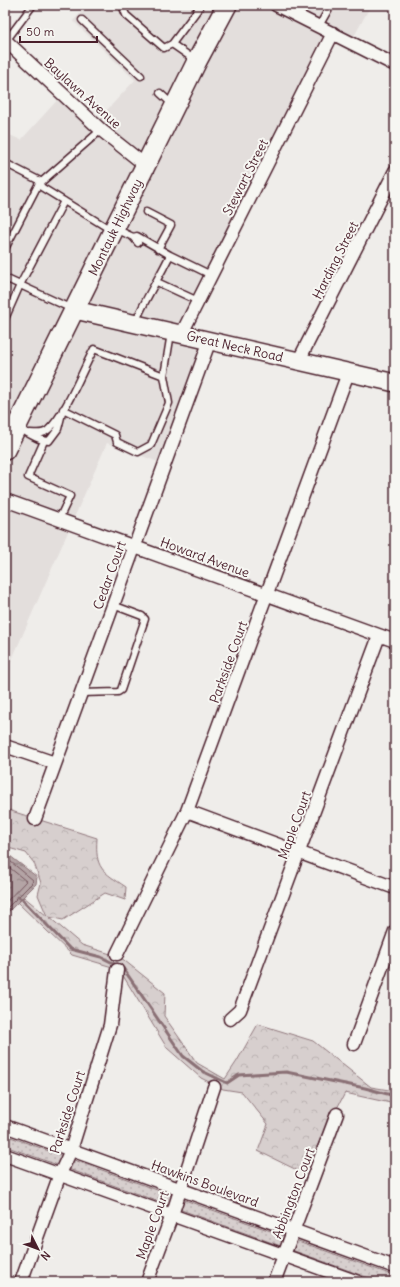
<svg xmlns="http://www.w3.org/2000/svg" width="400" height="1287" font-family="Delius,sans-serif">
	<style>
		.built { fill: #e3dedc }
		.grass { fill: url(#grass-dots); stroke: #90777c }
		.forest { fill: url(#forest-crowns); stroke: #90777c }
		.water { fill: url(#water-ripples); stroke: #8a6f74 }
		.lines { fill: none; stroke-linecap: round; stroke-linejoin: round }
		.shore { stroke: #74545c; stroke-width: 1 }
		.stream { stroke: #8a6f74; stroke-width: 3 }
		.service-casing { stroke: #4a1f2b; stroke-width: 9 }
		.minor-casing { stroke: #4a1f2b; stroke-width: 15 }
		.secondary-casing { stroke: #4a1f2b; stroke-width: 20 }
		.primary-casing { stroke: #4a1f2b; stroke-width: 22 }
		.service { stroke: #f6f6f2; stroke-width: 6 }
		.minor { stroke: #f6f6f2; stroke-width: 12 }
		.secondary { stroke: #f6f6f2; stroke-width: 17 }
		.primary { stroke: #f6f6f2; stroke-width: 19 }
		.labels { text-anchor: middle; stroke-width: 4; stroke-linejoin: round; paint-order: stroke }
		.street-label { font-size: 13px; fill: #4a1f2b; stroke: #f6f6f2 }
	</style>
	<defs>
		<pattern id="grass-dots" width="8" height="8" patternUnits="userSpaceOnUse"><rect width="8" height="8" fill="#d7cfce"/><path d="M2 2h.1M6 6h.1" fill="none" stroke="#bab1b1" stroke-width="1.8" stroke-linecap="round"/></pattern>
		<pattern id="forest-crowns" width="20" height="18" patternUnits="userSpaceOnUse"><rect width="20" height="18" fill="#d7cfce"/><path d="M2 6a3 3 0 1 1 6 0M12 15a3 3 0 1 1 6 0" fill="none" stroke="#bab1b1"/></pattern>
		<pattern id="water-ripples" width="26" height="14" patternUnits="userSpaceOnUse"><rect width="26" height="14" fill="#b4a4a5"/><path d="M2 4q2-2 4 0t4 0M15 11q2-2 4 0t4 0" fill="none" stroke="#948587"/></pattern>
	</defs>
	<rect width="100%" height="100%" fill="#efedea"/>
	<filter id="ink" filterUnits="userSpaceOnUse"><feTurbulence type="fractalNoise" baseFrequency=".025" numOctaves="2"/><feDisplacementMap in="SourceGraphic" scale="8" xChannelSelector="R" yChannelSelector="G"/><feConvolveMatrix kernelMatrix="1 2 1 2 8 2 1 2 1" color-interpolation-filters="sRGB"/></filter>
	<g filter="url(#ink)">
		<path class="built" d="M 88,5 L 371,5 L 352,40 L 331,28 L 174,338 L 205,343 L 161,463 L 107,443 L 9,666 L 5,665 L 5,133 L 21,140 L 61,96 L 93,125 L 135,80 L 73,21 Z"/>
		<path class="grass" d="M 5,1135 L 395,1276 L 395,1282 L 380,1282 L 5,1146 Z"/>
		<path class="forest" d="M 5,809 L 97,838 C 95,869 102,871 126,887 L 125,900 L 105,893 L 63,920 L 49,917 L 82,945 L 120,957 L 165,993 L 164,1016 L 197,1063 L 225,1079 L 237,1061 L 258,1024 L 313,1041 L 371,1087 L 395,1091 L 395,1104 L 345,1093 L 303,1173 L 258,1151 L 268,1124 L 242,1092 L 223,1089 L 201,1078 L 167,1048 L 119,969 L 72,955 L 18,903 L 24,897 L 47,916 L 38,895 L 41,883 L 34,863 L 26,853 L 5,847 Z"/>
		<path class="water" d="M 5,852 L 37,877 L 36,884 L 5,915 Z"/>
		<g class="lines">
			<path class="shore" d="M 5,857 L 33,880 L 32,883 L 5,910
				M 5,864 L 26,881 L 5,903"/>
			<path class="stream" d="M 18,897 L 22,899 L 70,949 L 101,957 L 123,968 L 183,1056 L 202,1071 L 227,1083 L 239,1075 L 286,1072 L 365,1088 L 395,1096"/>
			<defs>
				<path id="service" d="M 122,5 L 126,15 L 164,48 L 172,44 L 199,8 L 196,5
					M 82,20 L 141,76
					M 319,26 L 331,5
					M 6,41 L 33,5
					M 172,44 L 195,60
					M 160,93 L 173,105
					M 101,130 L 38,185 L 111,230
					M 5,163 L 42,182
					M 146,212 L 171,225 L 158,249
					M 116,229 L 133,237 L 137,236 L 170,255
					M 133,237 L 138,243
					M 5,249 L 38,185
					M 5,278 L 72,309
					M 157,282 L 198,301
					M 5,319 L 20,285 L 64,201
					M 135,323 C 145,299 159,278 170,255 L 211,275
					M 17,428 C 28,432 37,441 49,441 L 58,429 L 63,409 L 115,435 L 117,442 L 138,452 L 151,445 L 169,403 L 164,376 L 171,333
					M 30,433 C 36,433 43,435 48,430 C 66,414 82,371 94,349 L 164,376
					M 44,441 L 28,477 L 70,496 L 59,519
					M 5,634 L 5,635
					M 81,693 L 118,692 L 121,690 L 145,619 L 142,616 L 113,605"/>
				<path id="minor" d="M 276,5 L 395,65
					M 5,40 L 101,130 L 145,165
					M 182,333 L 333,33
					M 299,360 L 395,171
					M 5,500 L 395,641
					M 5,746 L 55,763
					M 187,811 L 395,888
					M 35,819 L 210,340
					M 117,954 L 187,811 L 348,373
					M 230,1019 L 240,1010 L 379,636
					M 354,1044 L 395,931
					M 5,1126 L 395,1267
					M 5,1155 L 358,1282
					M 21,1282 L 60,1174 L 71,1150 L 110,1025 L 117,970
					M 147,1282 L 172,1215 L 214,1087
					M 274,1282 L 337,1114"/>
				<path id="secondary" d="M 75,310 L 395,383"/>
				<path id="primary" d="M 5,450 L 197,61 L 227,5"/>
			</defs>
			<use href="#service" class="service-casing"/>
			<use href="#minor" class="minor-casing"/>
			<use href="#secondary" class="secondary-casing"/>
			<use href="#primary" class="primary-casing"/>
			<use href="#service" class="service"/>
			<use href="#minor" class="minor"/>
			<use href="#secondary" class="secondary"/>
			<use href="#primary" class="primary"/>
		</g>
	</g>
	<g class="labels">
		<g class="street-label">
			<text transform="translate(83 93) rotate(42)" y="5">Baylawn Avenue</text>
			<text transform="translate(245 177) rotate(-63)" y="5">Stewart Street</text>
			<text transform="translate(115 227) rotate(-64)" y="5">Montauk Highway</text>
			<text transform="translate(335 260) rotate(-63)" y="5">Harding Street</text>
			<text transform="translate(235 346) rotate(13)" y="5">Great Neck Road</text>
			<text transform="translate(205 557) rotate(20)" y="5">Howard Avenue</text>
			<text transform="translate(109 575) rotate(-70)" y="5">Cedar Court</text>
			<text transform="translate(228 662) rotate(-70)" y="5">Parkside Court</text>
			<text transform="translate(294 825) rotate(-70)" y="5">Maple Court</text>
			<text transform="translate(67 1112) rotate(-72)" y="5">Parkside Court</text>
			<text transform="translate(205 1183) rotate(20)" y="5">Hawkins Boulevard</text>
			<text transform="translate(293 1193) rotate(-69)" y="5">Abbington Court</text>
			<text transform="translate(152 1225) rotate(-70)" y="5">Maple Court</text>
		</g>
	</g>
	<rect width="400" height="1287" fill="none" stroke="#f6f6f2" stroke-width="20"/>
	<rect x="10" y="10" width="380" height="1267" fill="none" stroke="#4a1f2b" stroke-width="1.5" filter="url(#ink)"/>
	<g transform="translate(38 1249) rotate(132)" stroke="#f6f6f2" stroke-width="3" paint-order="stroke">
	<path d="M0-3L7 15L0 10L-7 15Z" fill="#4a1f2b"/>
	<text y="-6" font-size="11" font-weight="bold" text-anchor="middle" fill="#4a1f2b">N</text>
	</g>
	<path d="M20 36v6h77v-6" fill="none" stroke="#4a1f2b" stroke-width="2"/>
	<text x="26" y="36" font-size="12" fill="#4a1f2b" stroke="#f6f6f2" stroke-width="3" paint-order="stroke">50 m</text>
</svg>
